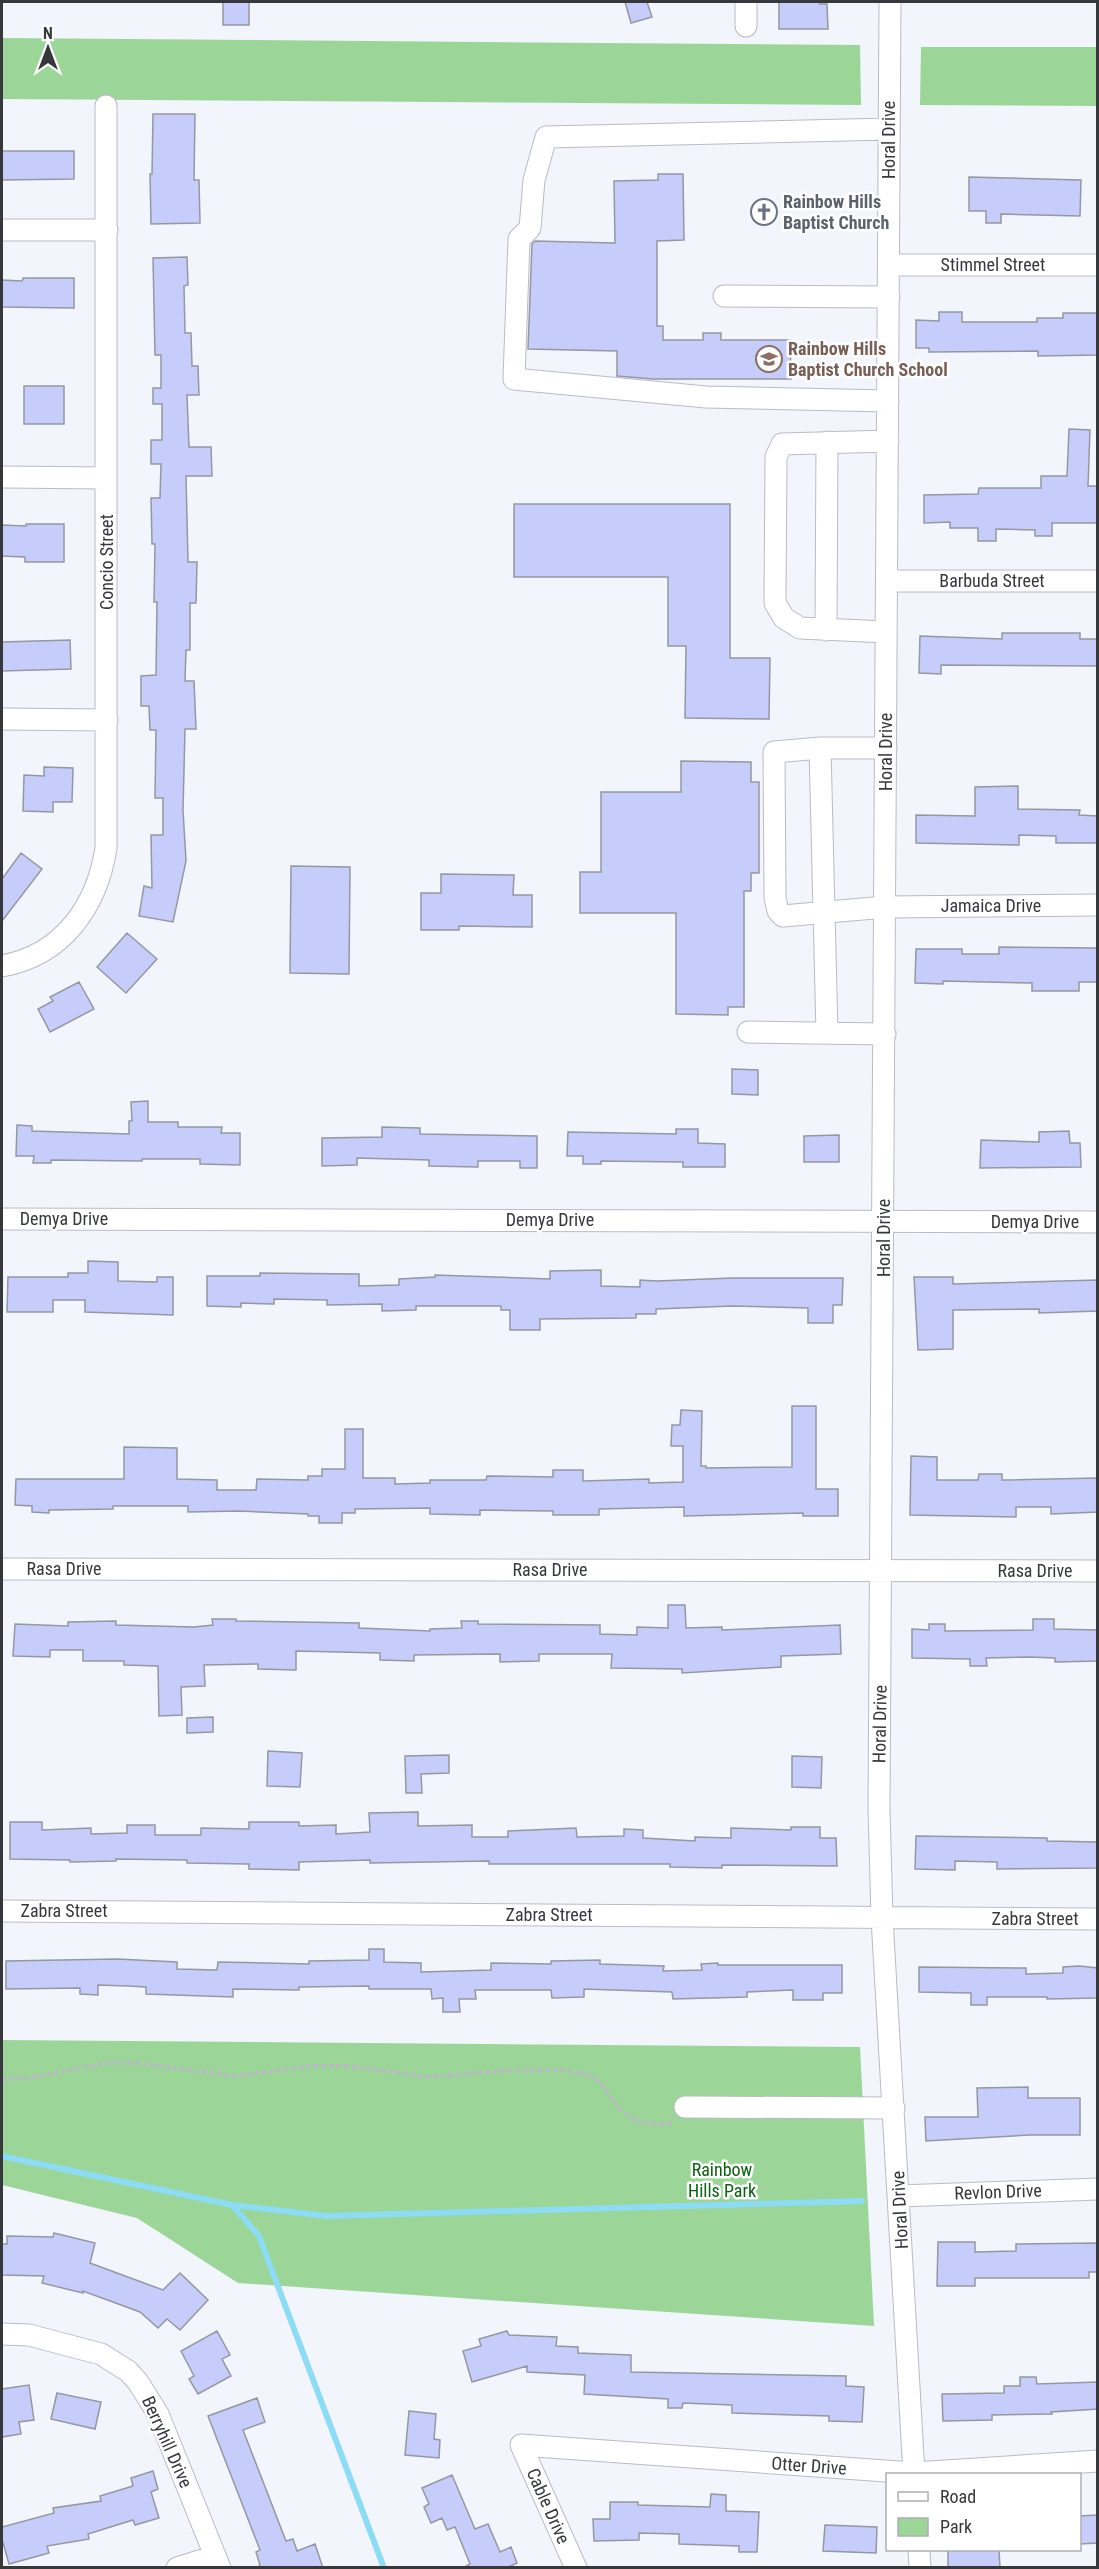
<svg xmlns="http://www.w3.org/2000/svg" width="1099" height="2569" font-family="'Roboto Condensed',sans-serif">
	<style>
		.green { fill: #9bd698 }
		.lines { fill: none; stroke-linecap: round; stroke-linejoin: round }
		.stream { stroke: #8ddcf6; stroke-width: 6 }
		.building { fill: #c7cdfb; stroke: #9597a1; stroke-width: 1.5 }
		.minor-casing { stroke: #babbc6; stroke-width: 23 }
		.path { stroke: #b8bac1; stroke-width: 4; stroke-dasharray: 4.5 3; stroke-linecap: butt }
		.minor { stroke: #fff; stroke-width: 21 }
		.labels { text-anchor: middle; stroke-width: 5; stroke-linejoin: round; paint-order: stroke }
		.street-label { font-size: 18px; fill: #37383c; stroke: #fff }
		.worship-label { font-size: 18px; font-weight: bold; fill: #5b616d; stroke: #fff; text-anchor: start }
		.education-label { font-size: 18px; font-weight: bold; fill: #785e54; stroke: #fff; text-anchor: start }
		.park-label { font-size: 18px; fill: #0a6210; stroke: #fff }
	</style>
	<rect width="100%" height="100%" fill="#f3f5fd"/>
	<path class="green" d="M 2,38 L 860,45 L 861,105 L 2,99 Z
		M 921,47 L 1097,47 L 1097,106 L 920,105 Z
		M 2,2040 L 860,2047 L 874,2326 L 238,2283 L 137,2218 L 2,2185 Z"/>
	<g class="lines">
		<path class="stream" d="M 2,2156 L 232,2205 L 259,2236 L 384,2568
			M 232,2205 L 327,2216 L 862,2201"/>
	</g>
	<path class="building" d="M 223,2 L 249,2 L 249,25 L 223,25 Z
		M 625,2 L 647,2 L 652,17 L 631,23 Z
		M 779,2 L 820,2 L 820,4 L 827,4 L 828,29 L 779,29 Z
		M 153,114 L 195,114 L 194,180 L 199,180 L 200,223 L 151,224 L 150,174 L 152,174 Z
		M 2,151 L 74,151 L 74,179 L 2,180 Z
		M 658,174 L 683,174 L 684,240 L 657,241 L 657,326 L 663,326 L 663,340 L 703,340 L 703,333 L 721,333 L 721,340 L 790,340 L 791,379 L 653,379 L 617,376 L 617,351 L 528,349 L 532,244 L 535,241 L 615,243 L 614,181 L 658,180 Z
		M 969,177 L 1081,180 L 1080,216 L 1001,214 L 1001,223 L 986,223 L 986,211 L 969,211 Z
		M 187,257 L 188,285 L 184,286 L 185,333 L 191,333 L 192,366 L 198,366 L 199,395 L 187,395 L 189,447 L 211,447 L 212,476 L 186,476 L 188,562 L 197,562 L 196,603 L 190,603 L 190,650 L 186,650 L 185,681 L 194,681 L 196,729 L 185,729 L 183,810 L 186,861 L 173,922 L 139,916 L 144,886 L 152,888 L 151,835 L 163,835 L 163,798 L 155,798 L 156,730 L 150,730 L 149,706 L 141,706 L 141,676 L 156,675 L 157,602 L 154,602 L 155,544 L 152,544 L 151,498 L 160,498 L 161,464 L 151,464 L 151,440 L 162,440 L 162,404 L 153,404 L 153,388 L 161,388 L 161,355 L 155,355 L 153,258 Z
		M 23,278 L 74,278 L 74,308 L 2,307 L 2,280 L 22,281 Z
		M 939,312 L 962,312 L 962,322 L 1037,322 L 1037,318 L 1063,318 L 1063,313 L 1098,313 L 1098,355 L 1038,356 L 1038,351 L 929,352 L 929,348 L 916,348 L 916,320 L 939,321 Z
		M 24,386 L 64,386 L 64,424 L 24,424 Z
		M 1069,429 L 1090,430 L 1088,486 L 1098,486 L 1098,523 L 1052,523 L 1052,536 L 1035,536 L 1035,530 L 996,529 L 996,541 L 978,541 L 978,528 L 950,528 L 950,522 L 924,523 L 924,495 L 978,494 L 979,488 L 1041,488 L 1041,476 L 1067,476 Z
		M 514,504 L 730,504 L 730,658 L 770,658 L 769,719 L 685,718 L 686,646 L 668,646 L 668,577 L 514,577 Z
		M 26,524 L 64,524 L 64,562 L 25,562 L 25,557 L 2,556 L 2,525 L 26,526 Z
		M 1002,633 L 1080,633 L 1080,639 L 1098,639 L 1098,666 L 941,665 L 941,674 L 919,673 L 920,636 L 1002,639 Z
		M 70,640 L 71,669 L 2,671 L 2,642 Z
		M 681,761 L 751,762 L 751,782 L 759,782 L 759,873 L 751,873 L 751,891 L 744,891 L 744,1007 L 728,1007 L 728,1015 L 676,1014 L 676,913 L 580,913 L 580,872 L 601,872 L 601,792 L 681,792 Z
		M 44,767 L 73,768 L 72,802 L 53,802 L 53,812 L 23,811 L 24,775 L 44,776 Z
		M 1018,786 L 1018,809 L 1080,810 L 1079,815 L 1098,816 L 1098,843 L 1056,843 L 1056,836 L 1019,835 L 1019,845 L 916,843 L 916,815 L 975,816 L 975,787 Z
		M 21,853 L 42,869 L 2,921 L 2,879 Z
		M 291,866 L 350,867 L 349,974 L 290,973 Z
		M 441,874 L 514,875 L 513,895 L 532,895 L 532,927 L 459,926 L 459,930 L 421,930 L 421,893 L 441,893 Z
		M 127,933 L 157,959 L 126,993 L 97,967 Z
		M 999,947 L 1098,948 L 1098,982 L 1079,982 L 1079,991 L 1032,991 L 1032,983 L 943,981 L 943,984 L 915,983 L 916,949 L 962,949 L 962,954 L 999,954 Z
		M 79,982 L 94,1009 L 50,1032 L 38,1009 L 53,1001 L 50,997 Z
		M 732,1069 L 758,1070 L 758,1095 L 732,1094 Z
		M 148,1101 L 148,1122 L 178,1122 L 178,1127 L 222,1127 L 221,1133 L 240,1133 L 240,1165 L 200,1164 L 200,1159 L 142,1159 L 142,1161 L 51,1160 L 51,1163 L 33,1163 L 34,1156 L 16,1156 L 17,1125 L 32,1126 L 32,1131 L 129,1134 L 129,1121 L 132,1121 L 131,1102 Z
		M 382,1127 L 420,1128 L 420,1134 L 537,1136 L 537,1168 L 520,1168 L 520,1161 L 478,1161 L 478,1167 L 429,1166 L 429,1160 L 357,1158 L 357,1165 L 322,1166 L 322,1138 L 382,1137 Z
		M 676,1129 L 698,1129 L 698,1143 L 725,1144 L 725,1167 L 683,1167 L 683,1162 L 601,1161 L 601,1164 L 583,1164 L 583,1156 L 567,1156 L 568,1132 L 676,1134 Z
		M 1069,1131 L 1070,1143 L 1080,1143 L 1081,1167 L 980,1168 L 981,1140 L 1039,1142 L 1039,1132 Z
		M 839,1135 L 839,1162 L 804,1162 L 804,1136 Z
		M 88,1261 L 118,1262 L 118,1281 L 157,1282 L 157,1277 L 173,1277 L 173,1315 L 85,1312 L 85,1300 L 53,1300 L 53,1312 L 7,1312 L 8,1277 L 68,1277 L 68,1273 L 88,1273 Z
		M 601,1270 L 601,1286 L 640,1287 L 640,1280 L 657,1281 L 732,1278 L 843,1278 L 842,1305 L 833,1305 L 833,1323 L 808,1323 L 808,1308 L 732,1306 L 656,1309 L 656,1314 L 636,1314 L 636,1318 L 540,1319 L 540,1330 L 510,1330 L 510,1310 L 501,1310 L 501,1306 L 416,1306 L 416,1310 L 382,1311 L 382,1304 L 327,1305 L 327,1300 L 274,1299 L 274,1304 L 241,1303 L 241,1307 L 207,1306 L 207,1276 L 260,1276 L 260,1273 L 359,1274 L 359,1286 L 399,1285 L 399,1279 L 435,1277 L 435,1275 L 550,1279 L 550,1271 Z
		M 914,1277 L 953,1277 L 953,1284 L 1098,1280 L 1098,1311 L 1039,1313 L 1039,1309 L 953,1310 L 953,1349 L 918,1350 Z
		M 792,1406 L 816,1406 L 816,1489 L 838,1489 L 838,1516 L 803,1516 L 803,1513 L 684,1516 L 684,1507 L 599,1509 L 599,1515 L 553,1515 L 553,1511 L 480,1510 L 480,1515 L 430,1514 L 430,1508 L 355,1509 L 355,1513 L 342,1513 L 342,1523 L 319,1523 L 319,1516 L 308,1516 L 308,1514 L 239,1511 L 188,1512 L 188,1506 L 113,1506 L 113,1509 L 49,1510 L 49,1513 L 32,1512 L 32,1506 L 15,1505 L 16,1479 L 124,1479 L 124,1447 L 177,1448 L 177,1479 L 217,1480 L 217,1490 L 256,1490 L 257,1479 L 308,1480 L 308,1476 L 322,1476 L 322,1469 L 345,1469 L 345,1429 L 363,1429 L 363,1478 L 395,1478 L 395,1484 L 430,1483 L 430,1480 L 486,1480 L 487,1476 L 553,1477 L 553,1470 L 583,1470 L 583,1481 L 649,1479 L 649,1483 L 683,1482 L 683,1446 L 671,1446 L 672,1425 L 680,1425 L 681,1410 L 702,1411 L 701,1466 L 706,1466 L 706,1468 L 792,1467 Z
		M 911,1456 L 937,1457 L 937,1480 L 978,1480 L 979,1474 L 1002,1474 L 1002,1480 L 1098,1478 L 1098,1512 L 1051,1514 L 1051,1507 L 1016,1507 L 1016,1517 L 910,1515 Z
		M 668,1605 L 685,1605 L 686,1628 L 722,1627 L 722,1630 L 840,1625 L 841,1654 L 781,1656 L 781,1667 L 682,1673 L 682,1669 L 611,1668 L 612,1654 L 539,1654 L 539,1661 L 500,1662 L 500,1654 L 414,1655 L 414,1661 L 380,1660 L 380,1653 L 296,1651 L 296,1670 L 258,1669 L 258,1664 L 204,1665 L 205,1686 L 181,1687 L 182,1715 L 159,1716 L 158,1666 L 124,1665 L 124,1661 L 83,1661 L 83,1650 L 50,1650 L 50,1657 L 13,1656 L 15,1624 L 68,1626 L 68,1622 L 116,1621 L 116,1625 L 194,1627 L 213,1625 L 212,1619 L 236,1619 L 236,1621 L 359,1623 L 359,1628 L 430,1631 L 430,1629 L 462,1628 L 461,1621 L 478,1621 L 478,1624 L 600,1625 L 600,1634 L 637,1635 L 637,1627 L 668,1628 Z
		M 1033,1619 L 1054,1619 L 1054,1629 L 1098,1630 L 1098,1661 L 1055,1662 L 1055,1658 L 1030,1657 L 986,1658 L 987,1666 L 970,1666 L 970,1659 L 912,1658 L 912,1629 L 929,1630 L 929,1624 L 945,1624 L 945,1631 L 1033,1630 Z
		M 213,1717 L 213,1732 L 187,1733 L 187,1718 Z
		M 268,1751 L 302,1753 L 300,1787 L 267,1786 Z
		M 449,1755 L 449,1773 L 421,1774 L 422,1793 L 406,1793 L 405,1756 Z
		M 792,1756 L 822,1757 L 821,1788 L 792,1787 Z
		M 418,1812 L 418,1826 L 472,1825 L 472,1837 L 508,1837 L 508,1831 L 576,1828 L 577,1837 L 624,1836 L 624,1829 L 643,1830 L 643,1838 L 695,1841 L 695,1837 L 731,1838 L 731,1828 L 791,1830 L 791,1827 L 820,1827 L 820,1838 L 836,1838 L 837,1866 L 722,1865 L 722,1868 L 670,1867 L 670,1864 L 489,1864 L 489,1861 L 370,1863 L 370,1860 L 299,1862 L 299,1870 L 249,1869 L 249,1864 L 187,1863 L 187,1860 L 116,1859 L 116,1861 L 70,1862 L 70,1860 L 10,1859 L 10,1822 L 42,1822 L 42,1830 L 91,1828 L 91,1834 L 127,1833 L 127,1825 L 155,1825 L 155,1835 L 201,1835 L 201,1828 L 249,1829 L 249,1822 L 299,1822 L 299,1826 L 336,1825 L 336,1834 L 370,1832 L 369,1813 Z
		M 916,1836 L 1047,1838 L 1047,1841 L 1098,1842 L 1098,1868 L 997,1869 L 997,1862 L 955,1861 L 955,1870 L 915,1869 Z
		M 369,1949 L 384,1949 L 384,1962 L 421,1963 L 421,1972 L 491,1970 L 491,1963 L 551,1964 L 551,1961 L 600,1960 L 600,1964 L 664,1966 L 663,1971 L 702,1970 L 701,1964 L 718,1963 L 718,1965 L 842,1965 L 842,1993 L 823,1993 L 823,2000 L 793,2000 L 793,1990 L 747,1992 L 747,1997 L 673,1999 L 672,1992 L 584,1989 L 584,1997 L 552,1998 L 551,1990 L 475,1990 L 476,1999 L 459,1999 L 460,2012 L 443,2012 L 443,1998 L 432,1999 L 431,1989 L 369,1989 L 369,1986 L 299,1987 L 299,1990 L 233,1989 L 233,1997 L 146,1994 L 146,1987 L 128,1986 L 98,1985 L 98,1995 L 80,1994 L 80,1988 L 6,1989 L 6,1961 L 117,1959 L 177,1962 L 177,1969 L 217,1970 L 218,1962 L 309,1964 L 309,1961 L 369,1960 Z
		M 1079,1966 L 1098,1968 L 1098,1998 L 1047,1999 L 1047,1997 L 987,1997 L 987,2005 L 971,2005 L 971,1993 L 919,1992 L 919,1967 L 1026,1968 L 1026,1974 L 1063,1973 L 1063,1967 Z
		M 1028,2087 L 1028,2098 L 1080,2098 L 1080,2135 L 1029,2135 L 926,2141 L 925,2117 L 978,2117 L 977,2088 Z
		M 54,2233 L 95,2243 L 90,2263 L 163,2290 L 180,2273 L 208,2300 L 180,2330 L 167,2319 L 158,2328 L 140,2312 L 83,2291 L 83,2293 L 42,2283 L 44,2276 L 2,2275 L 2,2244 L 7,2244 L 7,2236 L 53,2237 Z
		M 938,2242 L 975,2242 L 975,2252 L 1016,2251 L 1016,2244 L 1098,2243 L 1098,2272 L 1089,2272 L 1089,2278 L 975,2278 L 975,2286 L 937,2286 Z
		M 217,2331 L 230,2355 L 222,2359 L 231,2376 L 198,2394 L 189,2379 L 194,2376 L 181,2351 Z
		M 507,2331 L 509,2335 L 557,2337 L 556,2346 L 578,2347 L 578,2353 L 631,2355 L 631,2372 L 846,2376 L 846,2386 L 864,2387 L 862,2422 L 829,2421 L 829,2416 L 732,2413 L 732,2405 L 683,2403 L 682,2408 L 668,2408 L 668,2399 L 584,2394 L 585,2375 L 527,2372 L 527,2366 L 472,2382 L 463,2351 L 481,2346 L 479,2339 Z
		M 1020,2377 L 1036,2377 L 1037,2384 L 1098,2382 L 1098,2409 L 1051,2412 L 1052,2414 L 992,2415 L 992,2420 L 943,2421 L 942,2394 L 1004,2393 L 1004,2386 L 1020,2386 Z
		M 29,2385 L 34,2420 L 19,2422 L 21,2434 L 2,2437 L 2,2389 Z
		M 57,2393 L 101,2402 L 95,2429 L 51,2419 Z
		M 257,2398 L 265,2422 L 243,2430 L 286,2541 L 293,2539 L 297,2551 L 315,2544 L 323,2568 L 257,2568 L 260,2565 L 256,2552 L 260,2550 L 208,2416 Z
		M 409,2411 L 436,2414 L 434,2439 L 440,2440 L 439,2458 L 405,2455 Z
		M 153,2471 L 158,2489 L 151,2492 L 159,2518 L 135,2525 L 133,2520 L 88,2534 L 89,2539 L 47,2546 L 49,2553 L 9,2564 L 2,2539 L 2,2527 L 54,2513 L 53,2508 L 101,2501 L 100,2496 L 133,2486 L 131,2478 Z
		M 452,2475 L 475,2529 L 488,2524 L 500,2552 L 511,2547 L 517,2563 L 506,2568 L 463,2568 L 470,2564 L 455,2527 L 447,2530 L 442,2518 L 431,2523 L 424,2507 L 429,2504 L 422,2488 Z
		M 711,2494 L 726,2495 L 726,2511 L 759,2512 L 757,2552 L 739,2552 L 739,2546 L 679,2544 L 679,2534 L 639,2533 L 639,2540 L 594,2541 L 593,2519 L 610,2519 L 610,2502 L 638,2502 L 638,2505 L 710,2507 Z
		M 1098,2515 L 1098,2543 L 1080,2544 L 1080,2516 Z
		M 825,2525 L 877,2527 L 876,2553 L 823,2551 Z
		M 948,2550 L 999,2550 L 1000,2568 L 948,2568 Z"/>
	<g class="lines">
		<defs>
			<path id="minor" d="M 890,2 L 879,1809 L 882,1918 L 914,2474
				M 746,26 L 746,2
				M 2,230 L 107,230
				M 889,265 L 1098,265
				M 724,296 L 889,297
				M 888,401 L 706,397 L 514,379 L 519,239 L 530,228 L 534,180 L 546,137 L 889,129
				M 2,477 L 106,478
				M 887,581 L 1098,581
				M 826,630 L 827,442
				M 886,632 L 800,628 L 784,618 L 775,603 L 776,457 L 782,444 L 888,441
				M 2,719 L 107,720
				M 820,748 L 774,752 L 775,898 L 778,911 L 783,916 L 885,907 L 1098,905
				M 2,966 C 63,955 97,906 106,848 L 106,106
				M 748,1032 L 885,1034
				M 827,1033 L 820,748 L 886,748
				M 2,1219 L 1098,1222
				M 2,1569 L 1098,1571
				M 2,1911 L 1098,1919
				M 685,2107 L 894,2108
				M 899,2196 L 1098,2189
				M 2,2334 L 29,2335 L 101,2354 L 128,2371 L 138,2382 L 158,2414 L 220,2568
				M 919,2550 L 920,2568
				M 177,2568 L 215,2556
				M 576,2568 L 521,2445 L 914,2473 L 1098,2461"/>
		</defs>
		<use href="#minor" class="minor-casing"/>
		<path class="path" d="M 2,2079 L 29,2078 L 106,2063 L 137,2063 L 234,2076 L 311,2066 L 349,2066 L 429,2077 L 497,2071 L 562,2070 L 590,2075 L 601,2083 L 621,2111 L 635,2120 L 651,2124 L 673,2123"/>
		<use href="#minor" class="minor"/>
	</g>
	<defs>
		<symbol id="church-ring" viewBox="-11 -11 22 22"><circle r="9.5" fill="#fff" stroke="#6b7280" stroke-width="1.5"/><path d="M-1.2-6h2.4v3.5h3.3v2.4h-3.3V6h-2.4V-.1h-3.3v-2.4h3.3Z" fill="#6b7280"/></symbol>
		<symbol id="school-ring" viewBox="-11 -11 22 22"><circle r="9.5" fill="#fff" stroke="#8d6e63" stroke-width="1.5"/><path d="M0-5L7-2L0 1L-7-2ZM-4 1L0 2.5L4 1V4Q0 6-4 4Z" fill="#8d6e63"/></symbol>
	</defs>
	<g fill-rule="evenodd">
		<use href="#church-ring" x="749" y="197" width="30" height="30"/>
		<use href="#school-ring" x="754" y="344" width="30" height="30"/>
	</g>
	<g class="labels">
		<g class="street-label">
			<text transform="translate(889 140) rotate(-90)" y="6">Horal Drive</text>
			<text x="993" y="271">Stimmel Street</text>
			<text transform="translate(107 562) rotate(-90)" y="6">Concio Street</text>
			<text x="992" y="587">Barbuda Street</text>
			<text transform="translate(886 752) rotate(-90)" y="6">Horal Drive</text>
			<text x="991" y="912">Jamaica Drive</text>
			<text x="64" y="1225">Demya Drive</text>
			<text x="550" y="1226">Demya Drive</text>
			<text x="1035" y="1228">Demya Drive</text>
			<text transform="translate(884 1238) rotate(-90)" y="6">Horal Drive</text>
			<text x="64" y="1575">Rasa Drive</text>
			<text x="550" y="1576">Rasa Drive</text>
			<text x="1035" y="1577">Rasa Drive</text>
			<text transform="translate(880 1724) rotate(-89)" y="6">Horal Drive</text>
			<text x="64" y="1917">Zabra Street</text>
			<text x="549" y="1921">Zabra Street</text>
			<text x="1035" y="1925">Zabra Street</text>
			<text transform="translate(998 2192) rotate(-2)" y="6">Revlon Drive</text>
			<text transform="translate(900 2210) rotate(-93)" y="6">Horal Drive</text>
			<text transform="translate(167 2442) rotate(66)" y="6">Berryhill Drive</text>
			<text transform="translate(809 2466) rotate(4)" y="6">Otter Drive</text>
			<text transform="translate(548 2506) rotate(66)" y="6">Cable Drive</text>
		</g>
		<g class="worship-label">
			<text x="783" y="208">Rainbow Hills<tspan x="783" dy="21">Baptist Church</tspan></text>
		</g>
		<g class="education-label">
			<text x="788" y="355">Rainbow Hills<tspan x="788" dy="21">Baptist Church School</tspan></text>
		</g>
		<g class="park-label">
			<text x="722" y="2176">Rainbow<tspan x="722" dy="21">Hills Park</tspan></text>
		</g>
	</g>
	<rect width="1099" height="2569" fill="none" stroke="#37383c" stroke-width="6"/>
	<rect x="886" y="2473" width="195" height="78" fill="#ffffff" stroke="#afafb1" stroke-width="1.5"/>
	<rect x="898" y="2492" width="30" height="9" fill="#ffffff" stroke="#afafb1" stroke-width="1.5"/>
	<text x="940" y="2503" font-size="18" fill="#37383c">Road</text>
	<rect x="898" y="2518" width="30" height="18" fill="#9bd698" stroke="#afafb1" stroke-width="1.5"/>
	<text x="940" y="2533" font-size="18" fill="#37383c">Park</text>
	<g transform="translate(48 48)" stroke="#ffffff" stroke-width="4.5" paint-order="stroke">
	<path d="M0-4.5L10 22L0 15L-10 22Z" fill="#37383c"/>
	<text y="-9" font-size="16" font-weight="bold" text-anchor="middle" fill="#37383c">N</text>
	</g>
</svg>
